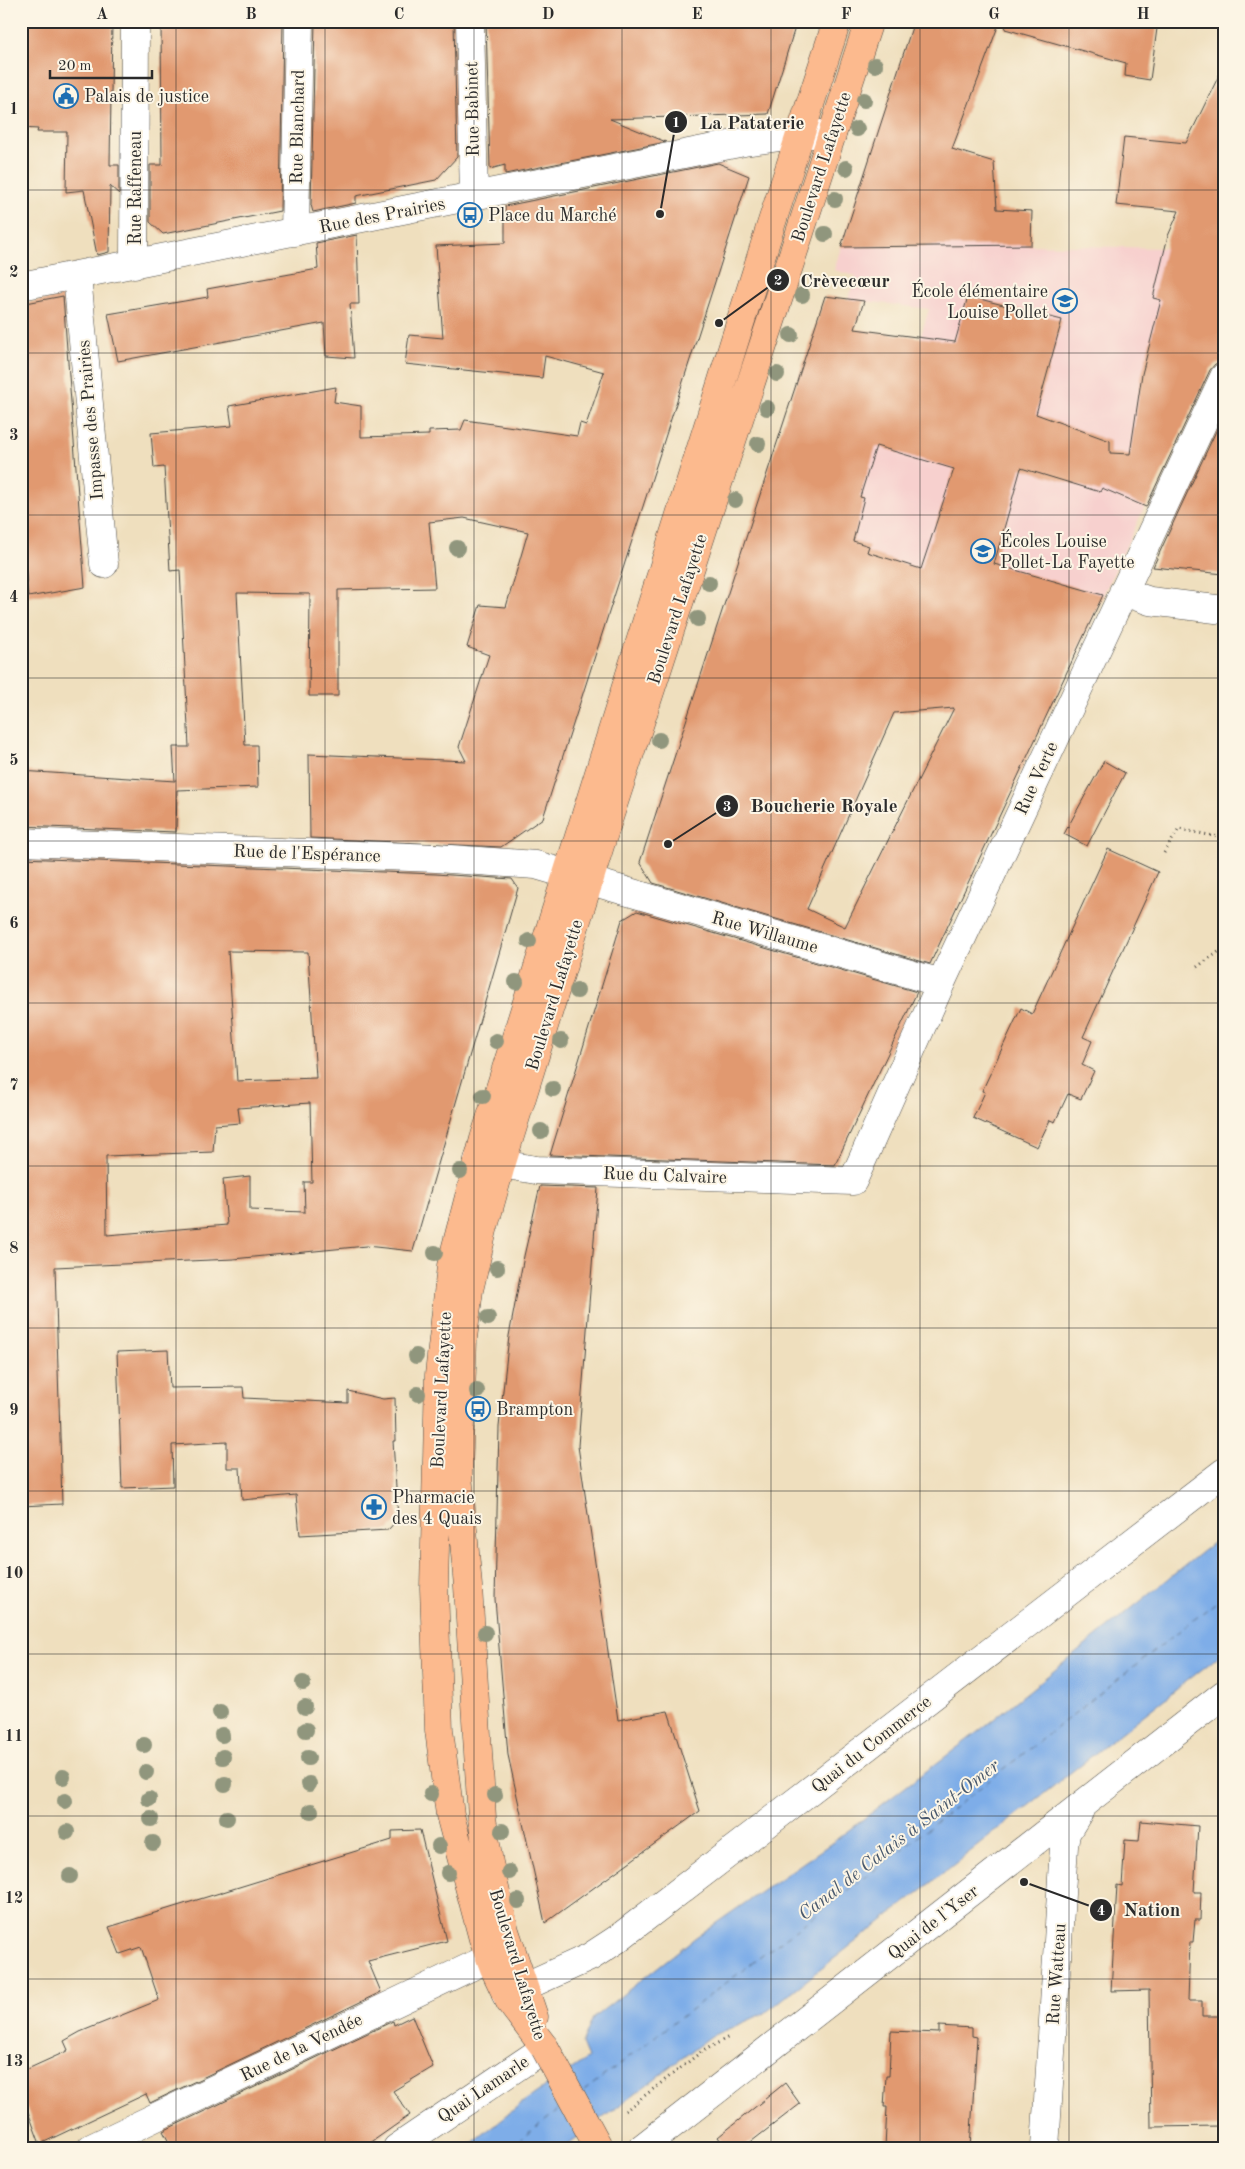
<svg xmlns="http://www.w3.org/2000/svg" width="1245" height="2169" font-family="'Old Standard TT',serif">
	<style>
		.built { fill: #f7d0ce }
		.water { fill: #7eade8; stroke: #546c8a }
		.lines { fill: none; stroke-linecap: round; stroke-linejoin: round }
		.ferry { stroke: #48586d; stroke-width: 1; stroke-dasharray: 6 5; stroke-linecap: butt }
		.building { fill: #e1996f; fill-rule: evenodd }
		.minor-casing { stroke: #484641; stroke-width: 29 }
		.major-casing { stroke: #484641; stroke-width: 29 }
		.path { stroke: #484641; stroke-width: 3; stroke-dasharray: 1 4; stroke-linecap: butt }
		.minor { stroke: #fff; stroke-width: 28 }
		.major { stroke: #fcba8e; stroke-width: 28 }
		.major-bridge-casing { stroke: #484641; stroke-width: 29; stroke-linecap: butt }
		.major-bridge { stroke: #fcba8e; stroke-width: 28 }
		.tree { fill: #90967d }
		.grid { fill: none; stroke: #2b2b2b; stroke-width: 1; stroke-opacity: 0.55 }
		.labels { text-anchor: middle; stroke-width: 4; stroke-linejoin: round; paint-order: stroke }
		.poi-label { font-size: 18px; fill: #2b2b2b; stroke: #fcf5e5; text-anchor: start }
		.street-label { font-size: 18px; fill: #2b2b2b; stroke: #fcf5e5 }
		.water-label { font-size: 19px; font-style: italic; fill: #48586d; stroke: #fcf5e5 }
		.leader { fill: none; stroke: #2b2b2b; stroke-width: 2 }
		.callout-dot { fill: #2b2b2b; stroke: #fcf5e5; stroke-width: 2 }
		.mark-label { font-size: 15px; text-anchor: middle; font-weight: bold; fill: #fff }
		.callout-label { font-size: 19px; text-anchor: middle; font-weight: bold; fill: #2b2b2b; stroke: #fcf5e5; stroke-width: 4; stroke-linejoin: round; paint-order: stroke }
		.neatline { fill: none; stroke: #2b2b2b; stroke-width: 2 }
		.grid-label { font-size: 16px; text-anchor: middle; font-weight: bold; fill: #2b2b2b }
	</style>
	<rect width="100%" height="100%" fill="#fcf5e5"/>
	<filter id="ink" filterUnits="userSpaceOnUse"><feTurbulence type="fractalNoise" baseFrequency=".02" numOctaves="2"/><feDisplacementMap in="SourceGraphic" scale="10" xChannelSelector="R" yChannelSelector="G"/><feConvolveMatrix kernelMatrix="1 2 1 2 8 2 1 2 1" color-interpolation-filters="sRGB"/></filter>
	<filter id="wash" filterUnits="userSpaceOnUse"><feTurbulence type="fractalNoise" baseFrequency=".0096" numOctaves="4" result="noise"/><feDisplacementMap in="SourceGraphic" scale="20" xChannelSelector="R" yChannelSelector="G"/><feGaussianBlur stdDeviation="1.12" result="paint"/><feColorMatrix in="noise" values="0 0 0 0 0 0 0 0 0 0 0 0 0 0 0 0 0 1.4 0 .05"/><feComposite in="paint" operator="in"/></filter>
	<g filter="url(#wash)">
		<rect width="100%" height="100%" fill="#efdfbe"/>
		<path class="built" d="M 842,244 L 851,247 L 1028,245 L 1165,248 L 1224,338 L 1075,655 L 1056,647 L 987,703 L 877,715 L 789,719 L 876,446 L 906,360 L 913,361 L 929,309 L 848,299 L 856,276 L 834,270 Z"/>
		<path class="water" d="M 1224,1534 L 1224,1652 L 765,2013 L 710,2037 L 563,2148 L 466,2148 L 523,2102 L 588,2058 L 582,2044 L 593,2018 L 696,1937 L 833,1842 L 979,1731 Z"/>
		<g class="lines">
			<path class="ferry" d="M 584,2091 L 897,1853 L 1224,1596
				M 509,2148 L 562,2107"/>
		</g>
		<g id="blocks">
			<path class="building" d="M 21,21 L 112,21 L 110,165 L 119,165 L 119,194 L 110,186 L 109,252 L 97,255 L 84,190 L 66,192 L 67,132 L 37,132 L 38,129 L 21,128 Z
				M 161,21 L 283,21 L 280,211 L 163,234 L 150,222 L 150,165 L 162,165 Z
				M 315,21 L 454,21 L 457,157 L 436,180 L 356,196 L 356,203 L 313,212 L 311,205 Z
				M 486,21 L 797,21 L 768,114 L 610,119 L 666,142 L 505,174 L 505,165 L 490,169 Z
				M 914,21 L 1000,21 L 952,149 L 994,162 L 997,209 L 1032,211 L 1031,245 L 841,247 Z
				M 1007,21 L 1158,21 L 1150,80 L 1125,76 L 1126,63 L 1005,29 Z
				M 1224,65 L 1224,362 L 1215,364 L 1210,370 L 1146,507 L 1102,488 L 1100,492 L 1021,468 L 994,564 L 1103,595 L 930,964 L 653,883 L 640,862 L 825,296 L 864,301 L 855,329 L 955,342 L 968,296 L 1062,320 L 1036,414 L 1110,441 L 1110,453 L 1130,454 L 1142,374 L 1161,300 L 1153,298 L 1168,236 L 1179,211 L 1116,205 L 1124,137 L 1186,143 ZM 876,446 L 954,469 L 921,569 L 867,552 L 869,546 L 853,541 L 864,498 L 860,497 ZM 954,708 L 845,927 L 807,909 L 894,713 Z
				M 718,163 L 749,176 L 543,818 L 501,847 L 310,838 L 309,754 L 466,761 L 459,747 L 489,655 L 467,647 L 480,605 L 506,607 L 528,532 L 464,518 L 429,522 L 435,588 L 338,590 L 338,696 L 309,696 L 310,594 L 237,593 L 245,745 L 257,745 L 258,787 L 177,790 L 176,832 L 21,826 L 21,771 L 175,781 L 173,747 L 189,747 L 180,570 L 170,571 L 164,467 L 154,468 L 151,433 L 232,426 L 229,406 L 336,387 L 334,402 L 361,406 L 361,437 L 429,435 L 429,431 L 461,430 L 465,420 L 577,436 L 580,423 L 586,425 L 604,372 L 545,356 L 542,378 L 405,364 L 409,335 L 443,338 L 436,246 L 505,243 L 505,206 Z
				M 357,235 L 359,304 L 350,304 L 354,358 L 326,356 L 324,323 L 118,361 L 108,314 L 208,297 L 207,289 L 318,269 L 316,243 Z
				M 63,296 L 85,587 L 28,597 L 21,515 L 21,304 Z
				M 1224,414 L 1224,574 L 1153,567 L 1175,519 Z
				M 1104,761 L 1125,773 L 1087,846 L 1064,834 Z
				M 1108,849 L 1158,872 L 1083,1037 L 1092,1041 L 1082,1065 L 1094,1071 L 1081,1099 L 1068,1094 L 1055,1122 L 1050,1120 L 1037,1147 L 973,1118 L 985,1092 L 982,1091 L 1021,1008 L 1032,1014 Z
				M 21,858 L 435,874 L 512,879 L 518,888 L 413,1251 L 366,1246 L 233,1259 L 55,1267 L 62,1504 L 21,1506 ZM 228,951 L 308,952 L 316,1078 L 237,1081 ZM 310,1103 L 312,1182 L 304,1182 L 305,1212 L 250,1210 L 250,1176 L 223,1179 L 227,1225 L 107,1235 L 106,1156 L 213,1152 L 215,1125 L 240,1123 L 238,1108 Z
				M 637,911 L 917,992 L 835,1165 L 550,1155 L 622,920 Z
				M 540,1186 L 598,1188 L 578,1446 L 618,1720 L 668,1711 L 700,1811 L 545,1923 L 508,1755 L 495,1599 L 499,1427 L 509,1336 L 524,1256 Z
				M 168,1350 L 170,1388 L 243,1387 L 244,1398 L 348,1403 L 348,1391 L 383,1399 L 395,1398 L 396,1441 L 393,1441 L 398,1519 L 388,1530 L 300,1535 L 296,1495 L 242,1500 L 240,1468 L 227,1468 L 227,1442 L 172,1445 L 173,1486 L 122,1488 L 117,1352 Z
				M 1141,1821 L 1198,1826 L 1194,1892 L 1201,1892 L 1200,1920 L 1195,1920 L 1193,1942 L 1190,1942 L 1188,2001 L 1202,2001 L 1202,2016 L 1224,2016 L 1221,2126 L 1151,2127 L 1149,1990 L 1111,1991 L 1117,1885 L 1122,1886 L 1125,1840 L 1139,1841 Z
				M 420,1830 L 447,1941 L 368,1961 L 381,1992 L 150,2103 L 146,2094 L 40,2144 L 21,2093 L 21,2072 L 65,2052 L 68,2050 L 64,2041 L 80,2032 L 159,2000 L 141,1947 L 120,1954 L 109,1927 L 392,1840 L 392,1831 Z
				M 412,2016 L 433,2067 L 393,2091 L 410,2115 L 363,2148 L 172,2148 L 163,2131 L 393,2021 L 394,2025 Z
				M 939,2026 L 972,2028 L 972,2036 L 977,2037 L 970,2148 L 885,2148 L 887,2107 L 884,2107 L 886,2076 L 889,2076 L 891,2031 L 939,2033 Z
				M 785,2083 L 800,2104 L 743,2148 L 726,2148 L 718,2137 Z"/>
		</g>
	</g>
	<g filter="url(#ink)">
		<use href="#blocks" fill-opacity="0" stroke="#484641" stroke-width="1"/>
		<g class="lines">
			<defs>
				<path id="minor" d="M 470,21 L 474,197
					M 295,232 L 299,21
					M 134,265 L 135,21
					M 77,276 L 104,564
					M 21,286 L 744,142 L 800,134 L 832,134
					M 1123,592 L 1150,601 L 1224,610
					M 21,842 L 436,858 L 536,865 L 941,983
					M 478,1160 L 536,1170 L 853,1181 L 941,983 L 1224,377
					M 506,1995 L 590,1957 L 616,1940 L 1224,1472
					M 91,2148 L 510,1948
					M 397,2148 L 545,2048
					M 642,2148 L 1224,1694
					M 1045,2148 L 1064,1846 L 1066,1833 L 1080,1810"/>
				<path id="major" d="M 534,2017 L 505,1931 L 489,1863 L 482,1818 L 468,1586 L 458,1475 L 463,1338 L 469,1290 L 483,1230 L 501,1165 L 602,839 L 869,21
					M 545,2048 L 510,2002 L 494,1968 L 483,1939 L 450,1815 L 439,1730 L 434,1588 L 439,1375 L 451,1266 L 484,1139 L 770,228 L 837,21"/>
			</defs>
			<use href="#minor" class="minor-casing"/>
			<use href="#major" class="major-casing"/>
			<path class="path" d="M 1164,853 L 1179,829 L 1224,838
				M 1197,967 L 1224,948
				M 625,2111 L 701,2052 L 729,2037"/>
			<use href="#minor" class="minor"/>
			<use href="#major" class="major"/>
			<defs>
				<path id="major-bridge" d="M 545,2048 L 599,2148"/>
			</defs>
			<use href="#major-bridge" class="major-bridge-casing"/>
			<use href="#major-bridge" class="major-bridge"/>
		</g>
		<g class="tree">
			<circle cx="875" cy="65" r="8"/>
			<circle cx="864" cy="100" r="8"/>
			<circle cx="857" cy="129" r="8"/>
			<circle cx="846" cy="168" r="8"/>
			<circle cx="835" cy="199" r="8"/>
			<circle cx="825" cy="234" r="8"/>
			<circle cx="802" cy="295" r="8"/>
			<circle cx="791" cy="335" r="8"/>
			<circle cx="777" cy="374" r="8"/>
			<circle cx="767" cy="408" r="8"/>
			<circle cx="758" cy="444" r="8"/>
			<circle cx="735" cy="500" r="8"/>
			<circle cx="457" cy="548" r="8"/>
			<circle cx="709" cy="583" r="8"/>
			<circle cx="698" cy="619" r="8"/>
			<circle cx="659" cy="740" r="8"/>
			<circle cx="529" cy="941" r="8"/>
			<circle cx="516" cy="982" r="8"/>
			<circle cx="577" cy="991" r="8"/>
			<circle cx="496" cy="1041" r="8"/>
			<circle cx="561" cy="1041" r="8"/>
			<circle cx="553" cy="1089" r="8"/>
			<circle cx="483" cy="1096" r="8"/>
			<circle cx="541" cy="1131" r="8"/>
			<circle cx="460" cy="1171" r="8"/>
			<circle cx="435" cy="1253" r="8"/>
			<circle cx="497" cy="1268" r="8"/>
			<circle cx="488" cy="1318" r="8"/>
			<circle cx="416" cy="1356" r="8"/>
			<circle cx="477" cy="1391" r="8"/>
			<circle cx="418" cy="1394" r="8"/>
			<circle cx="485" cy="1633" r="8"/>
			<circle cx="303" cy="1683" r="8"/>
			<circle cx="305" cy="1707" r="8"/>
			<circle cx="220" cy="1712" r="8"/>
			<circle cx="306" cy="1730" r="8"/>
			<circle cx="222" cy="1735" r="8"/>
			<circle cx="144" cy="1745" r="8"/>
			<circle cx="223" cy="1757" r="8"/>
			<circle cx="308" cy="1758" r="8"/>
			<circle cx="146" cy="1772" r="8"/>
			<circle cx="63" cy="1777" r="8"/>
			<circle cx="225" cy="1784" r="8"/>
			<circle cx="309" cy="1784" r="8"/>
			<circle cx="431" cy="1794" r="8"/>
			<circle cx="495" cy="1795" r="8"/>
			<circle cx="149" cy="1799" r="8"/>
			<circle cx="65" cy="1801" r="8"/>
			<circle cx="311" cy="1811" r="8"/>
			<circle cx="227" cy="1818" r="8"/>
			<circle cx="151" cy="1819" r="8"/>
			<circle cx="502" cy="1831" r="8"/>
			<circle cx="67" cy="1832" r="8"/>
			<circle cx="153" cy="1843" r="8"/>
			<circle cx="439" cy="1846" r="8"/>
			<circle cx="509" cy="1872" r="8"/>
			<circle cx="448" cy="1873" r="8"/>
			<circle cx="70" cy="1876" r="8"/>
			<circle cx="518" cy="1901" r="8"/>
		</g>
	</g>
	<path class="grid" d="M 176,21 L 176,2148M 325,21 L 325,2148M 474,21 L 474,2148M 622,21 L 622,2148M 771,21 L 771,2148M 920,21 L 920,2148M 1069,21 L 1069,2148M 21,190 L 1224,190M 21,353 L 1224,353M 21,515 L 1224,515M 21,678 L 1224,678M 21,841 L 1224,841M 21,1003 L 1224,1003M 21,1166 L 1224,1166M 21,1328 L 1224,1328M 21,1491 L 1224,1491M 21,1654 L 1224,1654M 21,1816 L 1224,1816M 21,1979 L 1224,1979"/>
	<defs>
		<symbol id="civic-ring" viewBox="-11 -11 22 22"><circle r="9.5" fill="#fcf5e5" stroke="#1f6fb2" stroke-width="1.5"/><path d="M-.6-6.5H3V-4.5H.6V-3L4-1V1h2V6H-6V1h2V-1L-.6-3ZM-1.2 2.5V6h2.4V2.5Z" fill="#1f6fb2"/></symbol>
		<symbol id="bus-ring" viewBox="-11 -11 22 22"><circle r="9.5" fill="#fcf5e5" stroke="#1f6fb2" stroke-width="1.5"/><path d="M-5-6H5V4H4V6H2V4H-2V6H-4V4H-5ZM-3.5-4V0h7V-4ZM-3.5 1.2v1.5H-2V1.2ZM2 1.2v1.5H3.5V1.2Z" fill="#1f6fb2"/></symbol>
		<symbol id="school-ring" viewBox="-11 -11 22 22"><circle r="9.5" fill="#fcf5e5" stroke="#1f6fb2" stroke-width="1.5"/><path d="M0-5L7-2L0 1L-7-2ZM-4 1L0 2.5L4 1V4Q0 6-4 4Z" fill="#1f6fb2"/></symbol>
		<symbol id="pharmacy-ring" viewBox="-11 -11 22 22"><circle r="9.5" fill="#fcf5e5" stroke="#1f6fb2" stroke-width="1.5"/><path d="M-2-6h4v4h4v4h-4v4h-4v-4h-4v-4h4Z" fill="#1f6fb2"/></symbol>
	</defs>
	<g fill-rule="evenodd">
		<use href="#civic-ring" x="52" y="82" width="28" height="28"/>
		<use href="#bus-ring" x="456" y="201" width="28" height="28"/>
		<use href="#school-ring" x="1051" y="287" width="28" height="28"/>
		<use href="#school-ring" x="969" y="537" width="28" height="28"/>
		<use href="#bus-ring" x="464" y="1395" width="28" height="28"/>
		<use href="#pharmacy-ring" x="360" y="1493" width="28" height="28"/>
	</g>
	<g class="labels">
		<g class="poi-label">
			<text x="84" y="102">Palais de justice</text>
			<text x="488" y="221">Place du Marché</text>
			<text x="1048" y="297" text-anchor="end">École élémentaire<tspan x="1048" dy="21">Louise Pollet</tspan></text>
			<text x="1000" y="547">Écoles Louise<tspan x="1000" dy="21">Pollet-La Fayette</tspan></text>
			<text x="496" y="1415">Brampton</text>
			<text x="392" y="1503">Pharmacie<tspan x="392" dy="21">des 4 Quais</tspan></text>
		</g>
		<g class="street-label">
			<text transform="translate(472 109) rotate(-91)" y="6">Rue Babinet</text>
			<text transform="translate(297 127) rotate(-89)" y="6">Rue Blanchard</text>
			<text transform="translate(821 167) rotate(-72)" y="6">Boulevard Lafayette</text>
			<text transform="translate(135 188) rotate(-90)" y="6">Rue Raffeneau</text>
			<text transform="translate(382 215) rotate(-11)" y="6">Rue des Prairies</text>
			<text transform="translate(90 420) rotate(-95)" y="6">Impasse des Prairies</text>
			<text transform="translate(677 609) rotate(-72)" y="6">Boulevard Lafayette</text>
			<text transform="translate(1036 778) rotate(-65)" y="6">Rue Verte</text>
			<text transform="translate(307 853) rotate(2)" y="6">Rue de l'Espérance</text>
			<text transform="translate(765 932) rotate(16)" y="6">Rue Willaume</text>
			<text transform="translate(554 995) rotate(-73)" y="6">Boulevard Lafayette</text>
			<text transform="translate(665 1175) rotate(2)" y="6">Rue du Calvaire</text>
			<text transform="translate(441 1390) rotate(-87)" y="6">Boulevard Lafayette</text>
			<text transform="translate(871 1744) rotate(-38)" y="6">Quai du Commerce</text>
			<text transform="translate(933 1922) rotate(-38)" y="6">Quai de l'Yser</text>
			<text transform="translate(518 1964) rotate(73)" y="6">Boulevard Lafayette</text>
			<text transform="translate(1056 1974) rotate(-86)" y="6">Rue Watteau</text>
			<text transform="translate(301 2047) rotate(-26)" y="6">Rue de la Vendée</text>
			<text transform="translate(483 2089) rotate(-34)" y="6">Quai Lamarle</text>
		</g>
		<g class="water-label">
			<text transform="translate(898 1839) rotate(-38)" y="7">Canal de Calais à Saint-Omer</text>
		</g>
	</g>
	<path class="leader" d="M660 214L676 122M719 323L778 280M668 844L727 806M1024 1882L1101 1910"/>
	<g class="callout-dot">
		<circle cx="660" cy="214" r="5"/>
		<circle cx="719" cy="323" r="5"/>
		<circle cx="668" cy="844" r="5"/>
		<circle cx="1024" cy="1882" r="5"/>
		<circle cx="676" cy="122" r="12"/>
		<circle cx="778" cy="280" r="12"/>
		<circle cx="727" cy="806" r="12"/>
		<circle cx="1101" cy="1910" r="12"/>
	</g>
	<g class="mark-label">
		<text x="676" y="127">1</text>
		<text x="778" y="285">2</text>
		<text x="727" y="811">3</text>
		<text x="1101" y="1915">4</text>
	</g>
	<g class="callout-label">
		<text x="752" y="129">La Pataterie</text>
		<text x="845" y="287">Crèvecœur</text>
		<text x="824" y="812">Boucherie Royale</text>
		<text x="1152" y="1916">Nation</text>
	</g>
	<rect width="1245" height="2169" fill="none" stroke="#fcf5e5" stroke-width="55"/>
	<path d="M50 70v8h102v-8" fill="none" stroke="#2b2b2b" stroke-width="2.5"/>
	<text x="58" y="70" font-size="15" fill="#2b2b2b" stroke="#fcf5e5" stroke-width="4" paint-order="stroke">20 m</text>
	<rect x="28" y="28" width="1190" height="2114" class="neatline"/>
	<g class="grid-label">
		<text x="102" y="19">A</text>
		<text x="251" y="19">B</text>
		<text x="399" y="19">C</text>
		<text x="548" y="19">D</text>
		<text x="697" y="19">E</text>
		<text x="846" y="19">F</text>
		<text x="994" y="19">G</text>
		<text x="1143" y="19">H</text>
		<text x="14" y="114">1</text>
		<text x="14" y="277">2</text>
		<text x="14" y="440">3</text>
		<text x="14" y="602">4</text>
		<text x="14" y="765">5</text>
		<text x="14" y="928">6</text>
		<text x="14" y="1090">7</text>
		<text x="14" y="1253">8</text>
		<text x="14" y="1415">9</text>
		<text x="14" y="1578">10</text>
		<text x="14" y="1741">11</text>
		<text x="14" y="1903">12</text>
		<text x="14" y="2066">13</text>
	</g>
</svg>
